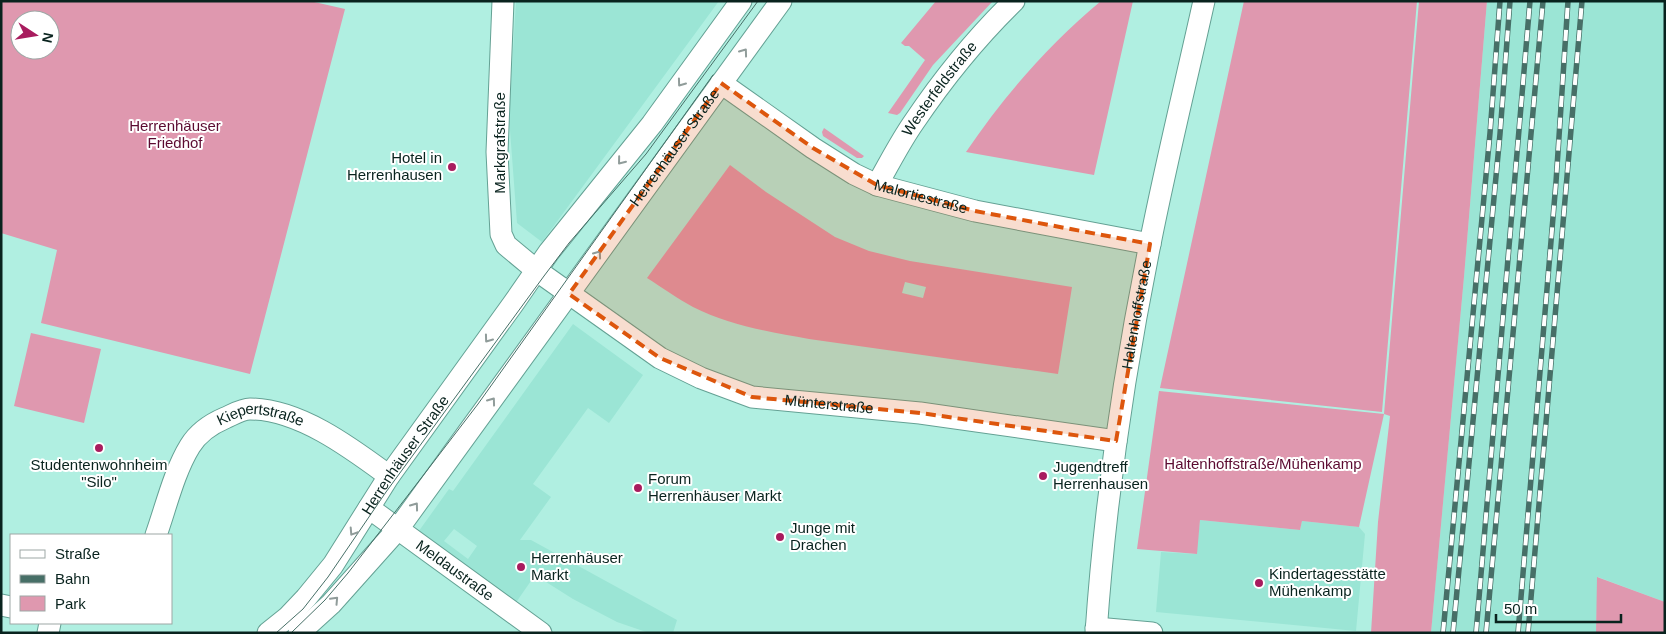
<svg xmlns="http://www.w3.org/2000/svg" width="1666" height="634" font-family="Helvetica,sans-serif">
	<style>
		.built { fill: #9be5d5; fill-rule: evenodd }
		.green { fill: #df98af; fill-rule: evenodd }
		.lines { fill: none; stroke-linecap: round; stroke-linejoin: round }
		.minor-casing { stroke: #64a194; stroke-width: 23 }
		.minor { stroke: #fff; stroke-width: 21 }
		.tram { stroke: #476f67; stroke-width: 1 }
		.rail-casing { stroke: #476f67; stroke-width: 5.5 }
		.rail { stroke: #fff; stroke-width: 4; stroke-dasharray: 11; stroke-linecap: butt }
		.oneway { stroke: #909c9a }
		.marked { fill: #dd560d; fill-opacity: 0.2; stroke: #dd560d; stroke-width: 4; stroke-dasharray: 10 6; stroke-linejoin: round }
		.poi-dot { fill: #a81c5e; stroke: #fff; stroke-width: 2 }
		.labels { text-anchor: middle; stroke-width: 4; stroke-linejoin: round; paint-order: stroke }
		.street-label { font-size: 15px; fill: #09231e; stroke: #fff }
		.park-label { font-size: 15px; fill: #5c0b31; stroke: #fff }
		.poi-label { font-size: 15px; fill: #09231e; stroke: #fff; text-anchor: start }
	</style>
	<rect width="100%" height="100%" fill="#b0efe1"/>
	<path class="built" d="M 516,1 L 719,1 L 542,242 L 517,223 L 509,117 Z
		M 1487,1 L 1665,1 L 1665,602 L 1598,577 L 1596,633 L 1431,633 L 1464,277 Z
		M 573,324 L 643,375 L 609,423 L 588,408 L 533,484 L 551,497 L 520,540 L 531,540 L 677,620 L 673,633 L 649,633 L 617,622 L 573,599 L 535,575 L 515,604 L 416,535 L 449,489 L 453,491 ZM 454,529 L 477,546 L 468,559 L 444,541 Z
		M 1200,520 L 1300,530 L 1302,521 L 1359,527 L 1365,534 L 1356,631 L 1156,612 L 1161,552 L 1196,554 Z"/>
	<path class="green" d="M 1,1 L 310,1 L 345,9 L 250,374 L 41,323 L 57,250 L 1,233 ZM 20,20 L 50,20 L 50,50 L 20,50 Z
		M 936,1 L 993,1 L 933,65 L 900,113 L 897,115 L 888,113 L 925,60 L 909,46 L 905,46 L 901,43 Z
		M 1101,1 L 1133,1 L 1094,175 L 966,152 C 1004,96 1049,44 1101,1 Z
		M 1244,1 L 1417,1 L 1382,412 L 1160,388 Z
		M 1419,1 L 1487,1 L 1464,277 L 1431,633 L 1371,633 L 1378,522 L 1390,416 L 1384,414 L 1359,527 L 1302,521 L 1300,530 L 1200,520 L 1197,554 L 1137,549 L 1159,391 L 1384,414 Z
		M 824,128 L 864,156 L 862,158 L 857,158 L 823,136 L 822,132 Z
		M 730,165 L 766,192 L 835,237 L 869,251 L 910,261 L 1072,287 L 1058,374 L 809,339 C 769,332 729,325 693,307 C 678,299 663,288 647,278 ZM 905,282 L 926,287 L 923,298 L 902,293 Z
		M 31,333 L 101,349 L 84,423 L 14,406 Z
		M 1597,577 L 1665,602 L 1665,633 L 1596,633 Z"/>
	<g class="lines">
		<defs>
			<g id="minor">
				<path id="s1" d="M 503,1 L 497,152 L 501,234 L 506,245 L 536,270 L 660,358 L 701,378 L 752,397 L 920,413 L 1116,441"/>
				<path id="s2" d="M 721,83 L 813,148 L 854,174 L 877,185 L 975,211 L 1150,244"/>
				<path id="s3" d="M 877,185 C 889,164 900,142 914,122 C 943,79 976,38 1014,1"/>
				<path id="s4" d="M 369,508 L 541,633"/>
				<path id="s5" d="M 156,535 C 166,507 174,472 190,446 C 198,433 211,424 225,418 C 232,415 242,409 250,409 C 299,409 351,448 389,476"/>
				<path d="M 1,605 L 11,607"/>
				<path d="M 1096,628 L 1152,633"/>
				<path d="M 48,633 L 50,623"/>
				<path id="s6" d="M 268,633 L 288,617 L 306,598 L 333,565 L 389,476 L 513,304 L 549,252 L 652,124 L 741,1"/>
				<path id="s7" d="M 299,633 L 331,604 L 398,529 L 781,1"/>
				<path id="s8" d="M 1096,633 C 1105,502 1124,372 1150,244 C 1166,163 1186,82 1204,1"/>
			</g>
		</defs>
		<use href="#minor" class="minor-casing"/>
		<use href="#minor" class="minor"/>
		<path class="tram" d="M 276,633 L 303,609 L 328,577 L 386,492 L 544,276 L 569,243 L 646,154 L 758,1
			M 291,633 L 325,600 L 348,573 L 422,477 L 478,404 L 713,75"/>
		<defs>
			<path id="rail" d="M 1443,633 L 1490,133 L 1500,1
				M 1453,633 L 1500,134 L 1510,1
				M 1476,633 L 1530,1
				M 1486,633 L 1543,1
				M 1518,633 L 1556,182 L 1568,1
				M 1528,633 L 1582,1"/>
		</defs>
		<use href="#rail" class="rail-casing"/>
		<use href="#rail" class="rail"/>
	</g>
	<defs><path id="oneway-chevron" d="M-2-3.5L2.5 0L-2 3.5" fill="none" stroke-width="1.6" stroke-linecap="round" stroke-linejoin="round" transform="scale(1.25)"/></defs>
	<g class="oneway">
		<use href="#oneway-chevron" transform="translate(744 52) rotate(-54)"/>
		<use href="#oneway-chevron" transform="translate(681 83) rotate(126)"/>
		<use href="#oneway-chevron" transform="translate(621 161) rotate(129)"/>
		<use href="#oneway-chevron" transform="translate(598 254) rotate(-54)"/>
		<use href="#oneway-chevron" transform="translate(488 339) rotate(126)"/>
		<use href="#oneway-chevron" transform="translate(492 401) rotate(-54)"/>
		<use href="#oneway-chevron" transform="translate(415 506) rotate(-54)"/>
		<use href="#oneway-chevron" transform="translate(353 532) rotate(123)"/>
		<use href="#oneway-chevron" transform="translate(335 600) rotate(-47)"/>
	</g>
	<path class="marked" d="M 721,83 L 813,148 L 877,185 L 975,211 L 1150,244 L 1116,441 L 920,413 L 752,397 L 660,358 L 569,294 Z"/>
	<g class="poi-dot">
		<circle cx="452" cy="167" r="5"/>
		<circle cx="99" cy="448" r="5"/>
		<circle cx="1043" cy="476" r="5"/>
		<circle cx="638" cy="488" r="5"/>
		<circle cx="780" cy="537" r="5"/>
		<circle cx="521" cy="567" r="5"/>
		<circle cx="1259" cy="583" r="5"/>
	</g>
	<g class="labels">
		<g class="street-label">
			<text dy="5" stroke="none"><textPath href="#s3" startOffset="115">Westerfeldstraße</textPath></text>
			<text transform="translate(500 143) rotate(-90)" y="5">Markgrafstraße</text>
			<text dy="5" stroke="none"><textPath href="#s7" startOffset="615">Herrenhäuser Straße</textPath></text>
			<text dy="5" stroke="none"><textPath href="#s2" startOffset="232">Malortiestraße</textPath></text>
			<text dy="5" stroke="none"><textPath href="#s8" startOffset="321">Haltenhoffstraße</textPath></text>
			<text dy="5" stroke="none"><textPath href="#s1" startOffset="614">Münterstraße</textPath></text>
			<text dy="5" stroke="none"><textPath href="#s5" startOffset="178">Kiepertstraße</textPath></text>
			<text dy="5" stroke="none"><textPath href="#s6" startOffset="226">Herrenhäuser Straße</textPath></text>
			<text dy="5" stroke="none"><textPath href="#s4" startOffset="106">Meldaustraße</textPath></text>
		</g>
		<g class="park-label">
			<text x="175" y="131">Herrenhäuser<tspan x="175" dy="17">Friedhof</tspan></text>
			<text x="1263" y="469">Haltenhoffstraße/Mühenkamp</text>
		</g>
		<g class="poi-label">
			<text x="442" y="163" text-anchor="end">Hotel in<tspan x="442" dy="17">Herrenhausen</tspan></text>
			<text x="99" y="470" text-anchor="middle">Studentenwohnheim<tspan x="99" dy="17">"Silo"</tspan></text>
			<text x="1053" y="472">Jugendtreff<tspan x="1053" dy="17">Herrenhausen</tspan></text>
			<text x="648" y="484">Forum<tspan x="648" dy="17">Herrenhäuser Markt</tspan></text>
			<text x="790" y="533">Junge mit<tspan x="790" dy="17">Drachen</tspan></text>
			<text x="531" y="563">Herrenhäuser<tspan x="531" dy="17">Markt</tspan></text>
			<text x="1269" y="579">Kindertagesstätte<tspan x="1269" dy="17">Mühenkamp</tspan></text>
		</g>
	</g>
	<rect width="1666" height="634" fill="none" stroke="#09231e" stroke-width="5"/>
	<rect x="10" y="534" width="162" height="90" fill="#ffffff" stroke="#9da7a5"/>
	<rect x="20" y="550" width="25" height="8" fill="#ffffff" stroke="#9da7a5"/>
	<text x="55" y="559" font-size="15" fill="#09231e">Straße</text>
	<rect x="20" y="575" width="25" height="8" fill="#476f67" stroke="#9da7a5"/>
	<text x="55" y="584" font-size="15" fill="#09231e">Bahn</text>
	<rect x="20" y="596" width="25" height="15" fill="#df98af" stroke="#9da7a5"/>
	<text x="55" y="609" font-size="15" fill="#09231e">Park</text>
	<g transform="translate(35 35) rotate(102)"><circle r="24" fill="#ffffff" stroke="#9da7a5"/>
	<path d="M0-4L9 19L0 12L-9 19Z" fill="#a81c5e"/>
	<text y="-8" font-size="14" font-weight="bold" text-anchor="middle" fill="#09231e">N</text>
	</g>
	<path d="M1496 614v8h125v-8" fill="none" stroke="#09231e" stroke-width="2.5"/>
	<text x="1504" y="614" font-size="15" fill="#09231e" stroke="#ffffff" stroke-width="4" paint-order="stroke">50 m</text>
</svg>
